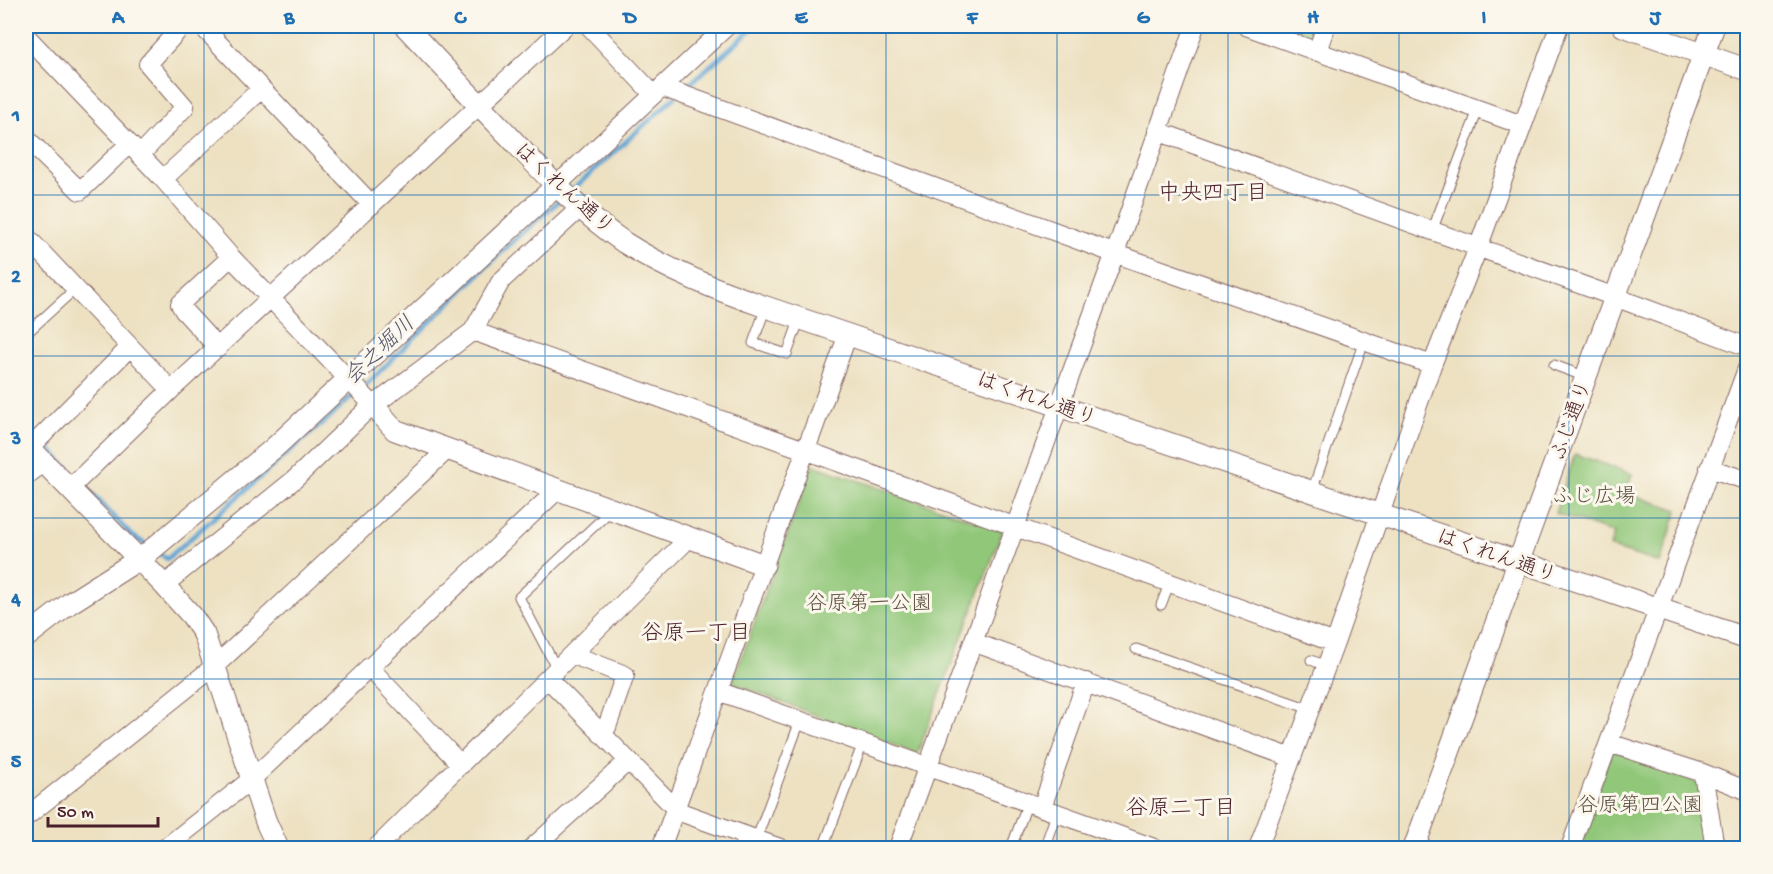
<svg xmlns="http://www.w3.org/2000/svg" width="1773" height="874" font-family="'Gochi Hand','Klee One',sans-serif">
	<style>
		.green { fill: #91c779; stroke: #6e7352; stroke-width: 1.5 }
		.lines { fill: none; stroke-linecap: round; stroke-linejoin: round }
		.stream { stroke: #60a5d5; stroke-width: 4.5 }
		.service-casing { stroke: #836360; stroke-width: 11 }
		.minor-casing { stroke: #836360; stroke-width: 20 }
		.tertiary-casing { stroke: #836360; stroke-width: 23 }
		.service { stroke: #fff; stroke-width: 9 }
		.minor { stroke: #fff; stroke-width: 18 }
		.tertiary { stroke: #fff; stroke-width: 21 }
		.grid { fill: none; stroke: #1f6fb2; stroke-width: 1.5; stroke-opacity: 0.55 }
		.labels { text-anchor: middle; stroke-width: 6; stroke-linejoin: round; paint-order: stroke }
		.street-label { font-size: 21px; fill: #4a1f2b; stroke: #fbf7ec }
		.park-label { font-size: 21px; fill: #5f5142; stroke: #fbf7ec }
		.neighbourhood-label { font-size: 22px; fill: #4a1f2b; stroke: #fbf7ec }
		.water-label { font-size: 22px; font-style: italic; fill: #53556f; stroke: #fbf7ec }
		.neatline { fill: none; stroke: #1f6fb2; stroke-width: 2 }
		.grid-label { font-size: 20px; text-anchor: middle; font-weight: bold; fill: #1f6fb2 }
	</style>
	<rect width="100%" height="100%" fill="#fbf7ec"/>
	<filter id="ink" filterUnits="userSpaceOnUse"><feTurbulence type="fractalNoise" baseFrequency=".0167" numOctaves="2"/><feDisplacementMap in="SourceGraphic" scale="12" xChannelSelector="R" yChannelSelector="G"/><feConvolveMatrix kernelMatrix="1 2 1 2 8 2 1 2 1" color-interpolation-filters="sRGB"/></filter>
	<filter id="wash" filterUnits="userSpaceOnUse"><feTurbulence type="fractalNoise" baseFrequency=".008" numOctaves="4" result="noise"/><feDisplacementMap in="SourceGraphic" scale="24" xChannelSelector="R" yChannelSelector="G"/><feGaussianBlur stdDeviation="1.35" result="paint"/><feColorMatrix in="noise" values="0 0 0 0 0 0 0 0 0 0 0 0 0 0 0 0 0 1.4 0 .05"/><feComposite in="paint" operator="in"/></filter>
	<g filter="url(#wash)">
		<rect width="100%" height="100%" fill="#ede1c2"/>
		<path class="green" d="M 1269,26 L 1316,26 L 1311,41 Z
			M 1575,454 L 1632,474 L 1626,493 L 1678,510 L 1660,563 L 1610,547 L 1614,533 L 1555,513 Z
			M 813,465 L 1003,530 L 917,754 L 732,683 Z
			M 1612,750 L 1699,776 L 1711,848 L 1575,848 Z"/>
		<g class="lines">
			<path class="stream" d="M 683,90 L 755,26
				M 570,192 L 675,97
				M 362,387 L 367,384 L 509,245 L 561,199
				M 26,422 L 37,435
				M 43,441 L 76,477
				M 82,483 L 131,535 L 147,545
				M 159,553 L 167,559 L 305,438 L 328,419 L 356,392"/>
		</g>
	</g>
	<g filter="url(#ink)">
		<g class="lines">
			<defs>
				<path id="service" d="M 1432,231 L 1478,110
					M 766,307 L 753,343 L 787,354 L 800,318
					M 26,334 L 75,289
					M 1554,365 L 1586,377
					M 1312,491 L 1364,341
					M 1161,605 L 1170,582
					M 1136,649 L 1310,709
					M 1311,660 L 1326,666
					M 557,669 L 519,597 L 606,515 L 608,509
					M 756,840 L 800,721
					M 738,848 L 743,836
					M 823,848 L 863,743
					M 1011,848 L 1028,802
					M 1044,848 L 1057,812"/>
				<path id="minor" d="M 202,26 L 372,205
					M 589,26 L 653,94
					M 1246,26 L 1522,125
					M 26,36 L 163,179 L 231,257 L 373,405
					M 1317,51 L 1326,26
					M 662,87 L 1105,250 L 1432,365
					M 1157,131 L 1615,297 L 1748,347
					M 26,143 L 28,140 L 80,191 L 129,144
					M 140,155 L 185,107 L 148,64 L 182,26
					M 163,179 L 261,89
					M 556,186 L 727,26
					M 26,236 L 171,390
					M 473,331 L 813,453 L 1335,643
					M 218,348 L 184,311 L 180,304 L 231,257
					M 30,448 L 130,347
					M 1709,468 L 1748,481
					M 26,476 L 43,463
					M 69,489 L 171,390 L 565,26
					M 164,585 L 295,479 L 366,411 L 473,331 L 501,281 L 580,208
					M 973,642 L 1292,758
					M 575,651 L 581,658 L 625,675 L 607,727 L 601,734
					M 369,667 L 461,765
					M 548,679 L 675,808 L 683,813 L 780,848
					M 718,691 L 1154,848
					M 1609,743 L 1703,773 L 1748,791
					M 1703,773 L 1715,848
					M 1042,807 L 1086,682
					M 26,817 L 216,665 L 448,449
					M 165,848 L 253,778 L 551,496 L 554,490
					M 376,848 L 683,544 L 687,537
					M 532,848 L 627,762
					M 661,848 L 848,334
					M 898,848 L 1115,253 L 1195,26
					M 1258,848 L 1335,643 L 1432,365 L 1478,248 L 1559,26
					M 1570,848 L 1748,366"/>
				<path id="tertiary" d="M 405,26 C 439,62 473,99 508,135 C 544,174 581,213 625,243 C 669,271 717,290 766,307 L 1748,639
					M 1623,26 L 1748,70
					M 373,405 L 395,430 L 764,565
					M 26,444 L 164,585 L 192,616 L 204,634 L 266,822 L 278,848
					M 26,637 L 70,603 L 144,556 L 274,448 L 556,186
					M 1414,848 L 1714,26"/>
			</defs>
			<use href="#service" class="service-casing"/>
			<use href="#minor" class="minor-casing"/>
			<use href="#tertiary" class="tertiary-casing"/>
			<use href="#service" class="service"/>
			<use href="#minor" class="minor"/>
			<use href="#tertiary" class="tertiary"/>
		</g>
	</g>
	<path class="grid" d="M 204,26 L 204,848M 374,26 L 374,848M 545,26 L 545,848M 716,26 L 716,848M 886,26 L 886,848M 1057,26 L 1057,848M 1228,26 L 1228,848M 1399,26 L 1399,848M 1569,26 L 1569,848M 26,195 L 1748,195M 26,356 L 1748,356M 26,518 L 1748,518M 26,679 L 1748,679"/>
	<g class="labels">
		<g class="street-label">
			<text transform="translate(565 188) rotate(42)" y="7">はくれん通り</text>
			<text transform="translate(1037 398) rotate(19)" y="7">はくれん通り</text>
			<text transform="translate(1570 420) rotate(-70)" y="7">ふじ通り</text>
			<text transform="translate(1497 555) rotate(19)" y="7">はくれん通り</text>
		</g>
		<g class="park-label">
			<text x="1594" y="502">ふじ広場</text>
			<text x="869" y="609">谷原第一公園</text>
			<text x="1640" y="811">谷原第四公園</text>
		</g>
		<g class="neighbourhood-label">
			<text x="1213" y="199">中央四丁目</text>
			<text x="696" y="639">谷原一丁目</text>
			<text x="1181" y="814">谷原二丁目</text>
		</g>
		<g class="water-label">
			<text transform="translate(378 349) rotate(-44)" y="8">会之堀川</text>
		</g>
	</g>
	<rect width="1773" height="874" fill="none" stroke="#fbf7ec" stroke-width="66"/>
	<path d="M48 817v9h110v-9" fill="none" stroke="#4a1f2b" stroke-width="3"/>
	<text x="57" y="817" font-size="18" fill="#4a1f2b" stroke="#fbf7ec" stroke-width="4.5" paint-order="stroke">50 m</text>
	<rect x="33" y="33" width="1707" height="808" class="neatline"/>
	<g class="grid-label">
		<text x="118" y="23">A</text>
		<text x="289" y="23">B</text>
		<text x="460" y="23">C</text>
		<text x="630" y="23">D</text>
		<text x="801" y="23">E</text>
		<text x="972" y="23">F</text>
		<text x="1143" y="23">G</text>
		<text x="1313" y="23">H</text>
		<text x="1484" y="23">I</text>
		<text x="1655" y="23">J</text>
		<text x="16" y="121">1</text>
		<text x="16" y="282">2</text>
		<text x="16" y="444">3</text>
		<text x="16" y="605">4</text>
		<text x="16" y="767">5</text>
	</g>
</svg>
